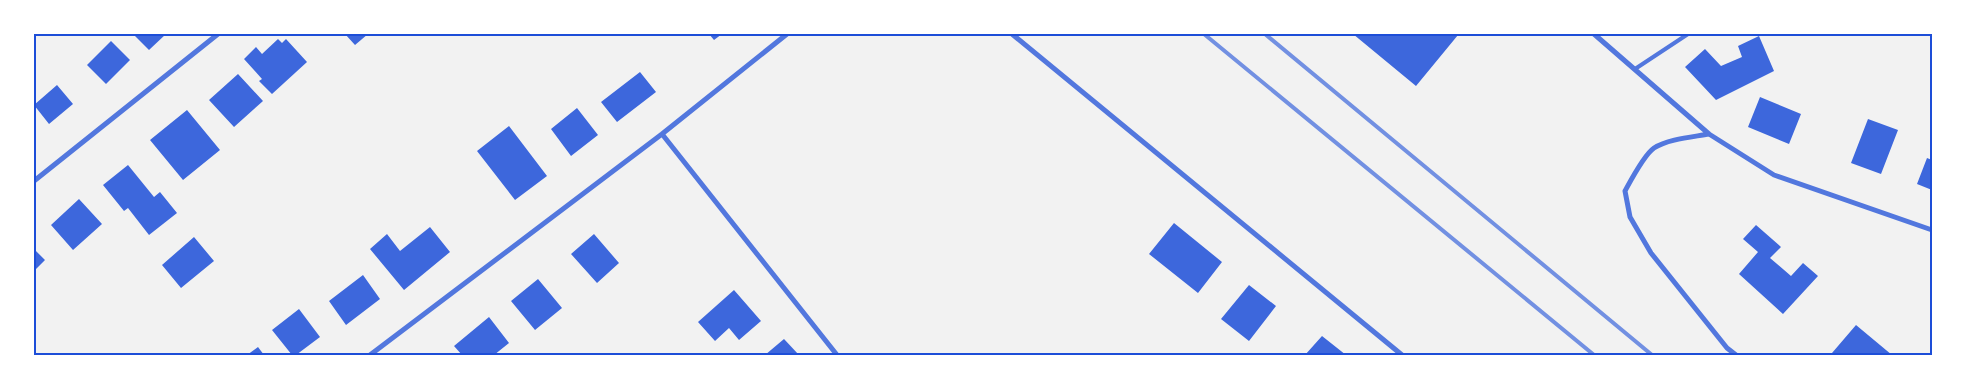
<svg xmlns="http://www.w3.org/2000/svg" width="1966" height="389" font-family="Roboto,sans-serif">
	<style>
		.building { fill: #3d67dc }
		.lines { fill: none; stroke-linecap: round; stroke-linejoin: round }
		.service { stroke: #5277de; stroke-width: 4 }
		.minor { stroke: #5277de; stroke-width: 5 }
		.rail { stroke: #7290e2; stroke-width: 4 }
		.neatline { fill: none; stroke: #1d4ed8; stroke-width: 2 }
	</style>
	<rect width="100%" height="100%" fill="#f2f2f2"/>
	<path class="building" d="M 133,34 L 166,34 L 149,50 Z
		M 345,34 L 368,34 L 355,45 Z
		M 709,34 L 722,34 L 714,40 Z
		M 1353,34 L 1457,34 L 1458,35 L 1416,86 Z
		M 1759,36 L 1774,71 L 1716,100 L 1685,67 L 1705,49 L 1721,66 L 1742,57 L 1738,46 Z
		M 278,39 L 282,43 L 286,39 L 307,62 L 272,94 L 259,81 L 262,79 L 244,59 L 256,47 L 262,54 Z
		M 111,41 L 130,60 L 106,84 L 87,65 Z
		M 640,72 L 656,92 L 617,122 L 601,102 Z
		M 238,74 L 263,101 L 234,127 L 209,100 Z
		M 57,85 L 73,104 L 49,124 L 34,105 Z
		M 1760,97 L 1801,114 L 1789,144 L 1748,127 Z
		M 577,108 L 598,135 L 571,156 L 551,129 Z
		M 187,110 L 220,150 L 183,180 L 150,140 Z
		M 1868,119 L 1898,130 L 1881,174 L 1851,163 Z
		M 509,126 L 547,176 L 515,200 L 477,151 Z
		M 1927,158 L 1932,160 L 1932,190 L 1917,184 Z
		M 128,165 L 154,197 L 160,192 L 177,213 L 149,235 L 128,208 L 124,211 L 103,185 Z
		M 79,199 L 102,224 L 73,250 L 51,225 Z
		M 1174,223 L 1222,262 L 1198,293 L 1149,254 Z
		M 1756,225 L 1781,247 L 1770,258 L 1791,276 L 1803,263 L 1818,276 L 1783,314 L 1739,274 L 1758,252 L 1743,239 Z
		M 430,227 L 450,252 L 404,290 L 370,249 L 387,234 L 400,251 Z
		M 594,234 L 619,263 L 597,283 L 571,254 Z
		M 194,237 L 214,261 L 181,288 L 162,265 Z
		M 34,249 L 45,260 L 34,271 Z
		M 363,275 L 380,299 L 346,325 L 329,301 Z
		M 538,279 L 562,308 L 535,330 L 511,301 Z
		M 1249,285 L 1276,306 L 1249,341 L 1221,319 Z
		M 734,290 L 761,321 L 739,340 L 729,328 L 715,341 L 698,322 Z
		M 299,309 L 320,337 L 296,355 L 292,355 L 272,330 Z
		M 489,317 L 509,343 L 494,355 L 462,355 L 454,346 Z
		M 1856,325 L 1892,355 L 1834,355 L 1832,353 Z
		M 1322,336 L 1346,355 L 1305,355 Z
		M 784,339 L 799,355 L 765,355 Z
		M 258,347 L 264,355 L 247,355 Z"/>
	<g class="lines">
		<path class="service" d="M 1635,69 L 1688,34"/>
		<path class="minor" d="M 1012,34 L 1402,355
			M 1594,34 L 1709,134 C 1693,137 1668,139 1654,148 C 1644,155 1631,180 1625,191 L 1630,217 L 1651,253 L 1727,348 L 1736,355
			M 662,134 L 837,355
			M 1709,134 L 1774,175 L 1932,230
			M 34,181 L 218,34
			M 370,355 L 662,134 L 787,34"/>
		<path class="rail" d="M 1204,34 L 1594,355
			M 1265,34 L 1652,355"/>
	</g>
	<rect width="1966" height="389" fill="none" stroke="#ffffff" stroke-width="70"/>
	<rect x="35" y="35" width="1896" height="319" class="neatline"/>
</svg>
